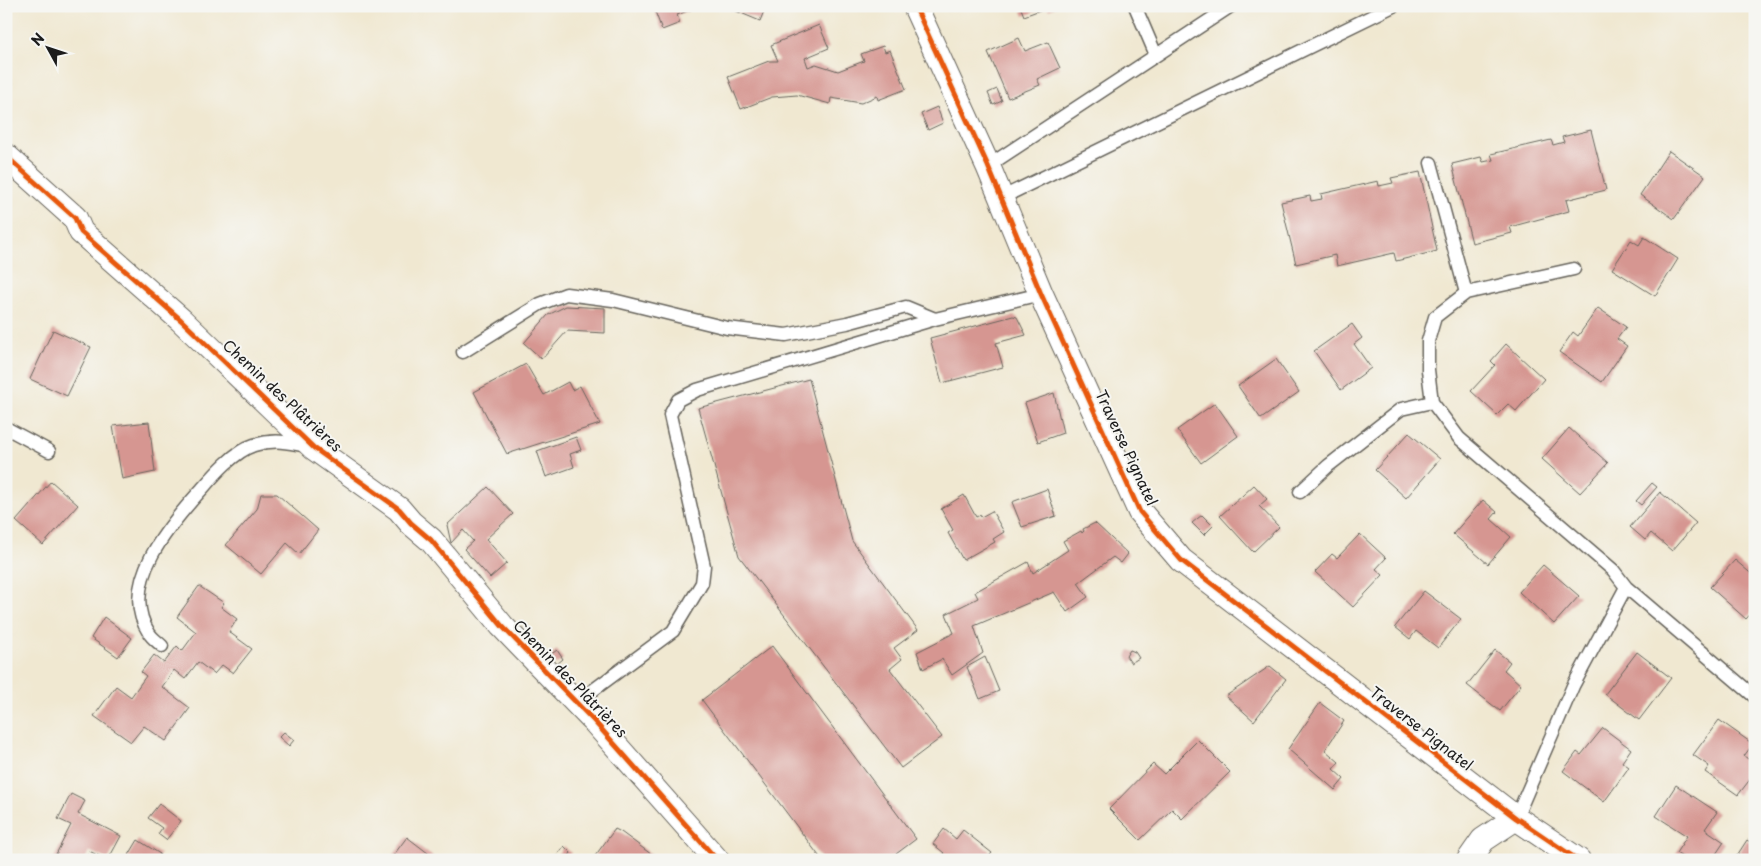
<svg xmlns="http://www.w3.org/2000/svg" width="1761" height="866" font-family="'Playpen Sans',sans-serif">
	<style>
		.building { fill: #d69691 }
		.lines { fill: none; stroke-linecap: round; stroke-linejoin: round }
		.lane-casing { stroke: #66635b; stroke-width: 15 }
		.street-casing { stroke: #66635b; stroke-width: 26 }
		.lane { stroke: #fff; stroke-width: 12 }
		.street { stroke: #fff; stroke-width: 24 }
		.cycleway-casing { stroke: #f6f6f2; stroke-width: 8 }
		.cycleway { stroke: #e8590c; stroke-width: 5 }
		.labels { text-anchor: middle; stroke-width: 4; stroke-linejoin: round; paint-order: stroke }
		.street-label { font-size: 15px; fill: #1c1c1c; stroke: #f6f6f2 }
	</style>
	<rect width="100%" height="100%" fill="#f6f6f2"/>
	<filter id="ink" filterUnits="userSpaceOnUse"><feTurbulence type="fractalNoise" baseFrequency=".02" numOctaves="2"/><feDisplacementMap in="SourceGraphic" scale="10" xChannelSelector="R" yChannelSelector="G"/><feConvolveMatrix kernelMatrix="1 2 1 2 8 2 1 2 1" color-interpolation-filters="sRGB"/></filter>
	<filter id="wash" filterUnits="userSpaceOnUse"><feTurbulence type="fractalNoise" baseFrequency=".0096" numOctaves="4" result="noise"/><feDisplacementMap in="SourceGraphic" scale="20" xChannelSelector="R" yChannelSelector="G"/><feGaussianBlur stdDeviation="1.12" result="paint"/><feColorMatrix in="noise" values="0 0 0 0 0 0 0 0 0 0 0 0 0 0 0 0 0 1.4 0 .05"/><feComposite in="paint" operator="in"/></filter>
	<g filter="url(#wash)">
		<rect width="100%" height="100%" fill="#f0e8d1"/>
		<g id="blocks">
			<path class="building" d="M 653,6 L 700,6 L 677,15 L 680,23 L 662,30 Z
				M 724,6 L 766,6 L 760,21 Z
				M 1020,6 L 1057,6 L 1049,10 L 1048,7 L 1024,16 Z
				M 819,25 L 829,48 L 805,58 L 808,67 L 816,64 L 838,71 L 864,61 L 861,54 L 883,46 L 885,52 L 890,50 L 906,89 L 878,100 L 877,96 L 861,103 L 831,98 L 830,104 L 797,95 L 772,97 L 741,109 L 728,77 L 769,61 L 778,61 L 771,45 Z
				M 1019,38 L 1025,51 L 1048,42 L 1060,68 L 1037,79 L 1040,85 L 1008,98 L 988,52 Z
				M 997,89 L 1002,101 L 993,105 L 988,93 Z
				M 937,107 L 943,123 L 928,130 L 921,114 Z
				M 1591,130 L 1606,190 L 1566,200 L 1569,211 L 1510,227 L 1512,233 L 1472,243 L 1452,164 L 1481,157 L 1483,162 L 1493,160 L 1491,154 L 1551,140 L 1553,145 L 1564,142 L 1562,137 Z
				M 1669,151 L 1705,176 L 1674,219 L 1640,195 Z
				M 1420,172 L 1437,251 L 1396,261 L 1394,253 L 1337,266 L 1335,255 L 1296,264 L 1281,202 L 1310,196 L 1311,201 L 1322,199 L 1321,194 L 1378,181 L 1379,186 L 1393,183 L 1391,178 Z
				M 1644,237 L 1678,259 L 1655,296 L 1612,269 L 1631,240 L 1639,245 Z
				M 566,306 L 605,308 L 605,333 L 567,331 L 542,359 L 524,343 L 548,315 Z
				M 1598,308 L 1626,327 L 1617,339 L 1627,346 L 1602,382 L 1559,352 L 1573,332 L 1578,336 Z
				M 1013,316 L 1017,317 L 1026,335 L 996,343 L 1003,367 L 942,383 L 930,338 Z
				M 1352,324 L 1362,338 L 1354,344 L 1371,368 L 1341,390 L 1314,351 Z
				M 53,330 L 91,347 L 67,396 L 30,379 Z
				M 1506,344 L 1544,379 L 1516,411 L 1508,404 L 1497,415 L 1471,391 L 1495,365 L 1491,361 Z
				M 1276,359 L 1299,392 L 1261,419 L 1238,386 Z
				M 526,364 L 544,395 L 568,382 L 572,390 L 580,386 L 600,424 L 507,454 L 474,392 Z
				M 809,379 L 852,541 L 918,630 L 894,648 L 902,659 L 890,669 L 942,737 L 901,768 L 739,556 L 698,408 Z
				M 1054,393 L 1063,433 L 1038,442 L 1025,403 Z
				M 1215,403 L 1238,436 L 1201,463 L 1177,430 Z
				M 149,422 L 155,472 L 122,479 L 113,426 Z
				M 1569,428 L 1608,463 L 1580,493 L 1542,459 Z
				M 1409,433 L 1440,459 L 1406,498 L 1375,470 Z
				M 576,437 L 581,450 L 570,454 L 574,467 L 546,477 L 537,451 Z
				M 51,481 L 78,505 L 43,545 L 16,521 Z
				M 1652,483 L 1657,487 L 1641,505 L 1636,501 Z
				M 1254,485 L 1267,499 L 1259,506 L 1279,527 L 1253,552 L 1220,516 Z
				M 488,487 L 513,514 L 486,539 L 507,563 L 490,578 L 464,549 L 473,541 L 463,530 L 451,543 L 447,525 Z
				M 1047,489 L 1056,516 L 1022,527 L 1012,502 Z
				M 1660,492 L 1696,523 L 1672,551 L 1651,533 L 1645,540 L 1630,527 Z
				M 261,494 L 277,494 L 318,530 L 299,554 L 287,543 L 261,574 L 226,545 L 257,509 Z
				M 964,495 L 976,517 L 980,515 L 981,517 L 992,511 L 1004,532 L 993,539 L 995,542 L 963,560 L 948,533 L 953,530 L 941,509 Z
				M 1483,500 L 1497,512 L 1491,519 L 1511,537 L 1488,564 L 1453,534 Z
				M 1202,515 L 1213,526 L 1204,535 L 1192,523 Z
				M 1095,523 L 1128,554 L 1121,563 L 1113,557 L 1078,583 L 1088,597 L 1067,612 L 1054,592 L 974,626 L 983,653 L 952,675 L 942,659 L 923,669 L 917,652 L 954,633 L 946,614 L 978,598 L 975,592 L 1028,562 L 1033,573 L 1068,550 L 1063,541 L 1081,531 L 1082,533 L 1084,531 L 1083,529 Z
				M 1360,534 L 1386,558 L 1376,569 L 1383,575 L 1353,607 L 1315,572 L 1332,554 L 1337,558 Z
				M 1735,560 L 1755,577 L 1755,609 L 1746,619 L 1710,587 Z
				M 1543,565 L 1579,596 L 1554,624 L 1519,592 Z
				M 199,586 L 224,603 L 221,607 L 237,619 L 229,632 L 252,649 L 233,673 L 222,665 L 214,674 L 198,662 L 185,679 L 174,670 L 162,687 L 190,708 L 166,741 L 144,726 L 131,742 L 94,716 L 116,686 L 131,697 L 146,676 L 141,672 L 154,655 L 164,663 L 177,646 L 182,651 L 196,632 L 177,617 Z
				M 1424,591 L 1461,619 L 1438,648 L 1416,631 L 1410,639 L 1395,627 Z
				M 104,617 L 132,638 L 118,657 L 91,638 Z
				M 772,646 L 916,839 L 888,860 L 822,860 L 702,700 Z
				M 557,650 L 563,659 L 557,664 L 550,655 Z
				M 1130,650 L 1135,652 L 1139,658 L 1131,663 L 1126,656 Z
				M 1495,650 L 1510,662 L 1504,670 L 1521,685 L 1500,711 L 1467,685 Z
				M 1637,652 L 1671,678 L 1639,720 L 1605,694 Z
				M 985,657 L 999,691 L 980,699 L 967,667 Z
				M 1270,666 L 1286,679 L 1254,721 L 1226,696 Z
				M 1320,703 L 1344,721 L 1325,750 L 1339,762 L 1333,769 L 1344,779 L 1335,790 L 1288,749 Z
				M 1719,720 L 1753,744 L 1744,756 L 1755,764 L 1755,773 L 1738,795 L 1705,772 L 1709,766 L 1693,755 Z
				M 1603,728 L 1631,749 L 1622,762 L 1629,767 L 1604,802 L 1563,771 L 1577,752 L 1581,755 Z
				M 284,732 L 294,740 L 289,746 L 279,737 Z
				M 1198,740 L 1230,772 L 1182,819 L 1172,809 L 1140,840 L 1109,809 L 1153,764 L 1164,774 Z
				M 1676,785 L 1717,812 L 1705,829 L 1724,842 L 1712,860 L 1687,860 L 1676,853 L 1687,836 L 1656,816 Z
				M 71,794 L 85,801 L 78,814 L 121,836 L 108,860 L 89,851 L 85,860 L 53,860 L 71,825 L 58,819 Z
				M 159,804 L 181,821 L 166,840 L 158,834 L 162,828 L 148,818 Z
				M 615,829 L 621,832 L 659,860 L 592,860 Z
				M 944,829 L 956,839 L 963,830 L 992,853 L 986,860 L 939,860 L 944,853 L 933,844 Z
				M 407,837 L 437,860 L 390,860 Z
				M 138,840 L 160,854 L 156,860 L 126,860 Z
				M 1747,840 L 1755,845 L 1755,860 L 1734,860 Z
				M 564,846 L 571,853 L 566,860 L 557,860 L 555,858 Z"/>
		</g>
	</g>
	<g filter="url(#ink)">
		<use href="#blocks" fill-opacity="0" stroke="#66635b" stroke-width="1"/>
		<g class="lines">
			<defs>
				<path id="lane" d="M 1135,6 L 1156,55
					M 1431,163 L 1466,293
					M 988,166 L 1231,6
					M 1001,198 L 1393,6
					M 463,352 L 540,304 L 566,294 L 613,300 L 727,328 L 786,335 L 847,323 L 906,307 L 935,319
					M 6,428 L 49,451
					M 1300,492 L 1328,466 L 1401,409 L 1432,402
					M 1626,587 L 1755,697
					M 162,646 C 158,642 152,638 149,633 C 117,584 171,523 202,489 C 215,474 235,451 254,445 C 274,439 288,442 307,446
					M 588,694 L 673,631 L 702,583 L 704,566 L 670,415 L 678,400 L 697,390 L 935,319 L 1041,294
					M 1516,818 L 1573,686 L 1626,587 L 1613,570 L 1459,438 L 1432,402 L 1428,370 L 1428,341 L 1435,317 L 1466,293 L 1574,269"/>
				<path id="street" d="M 915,6 L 988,166 L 1041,294 L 1140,512 L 1181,560 L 1516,818 L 1578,860
					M 6,156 L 75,218 L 81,232 L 181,320 L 314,448 L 399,509 L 411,523 L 431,540 L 502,626 L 594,721 L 717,860
					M 1469,860 L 1483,840 L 1516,818"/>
			</defs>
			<use href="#lane" class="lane-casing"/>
			<use href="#street" class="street-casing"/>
			<use href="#lane" class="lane"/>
			<use href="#street" class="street"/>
			<defs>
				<path id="cycleway" d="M 915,6 L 988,166 L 1041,294 L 1140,512 L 1181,560 L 1516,818 L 1578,860
					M 6,156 L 75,218 L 81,232 L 181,320 L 314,448 L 399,509 L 411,523 L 431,540 L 502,626 L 594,721 L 717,860"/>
			</defs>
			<use href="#cycleway" class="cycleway-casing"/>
			<use href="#cycleway" class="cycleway"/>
		</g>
	</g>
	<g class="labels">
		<g class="street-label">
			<text transform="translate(282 396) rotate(43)" y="5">Chemin des Plâtrières</text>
			<text transform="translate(1126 448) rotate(65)" y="5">Traverse Pignatel</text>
			<text transform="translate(570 679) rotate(46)" y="5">Chemin des Plâtrières</text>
			<text transform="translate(1421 729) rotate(38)" y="5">Traverse Pignatel</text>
		</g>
	</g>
	<rect width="1761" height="866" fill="none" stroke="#f6f6f2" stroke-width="25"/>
	<g transform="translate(48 48) rotate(310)" stroke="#f6f6f2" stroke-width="4" paint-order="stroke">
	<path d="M0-4L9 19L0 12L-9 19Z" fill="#1c1c1c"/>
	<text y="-8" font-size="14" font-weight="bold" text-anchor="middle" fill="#1c1c1c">N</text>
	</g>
</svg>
